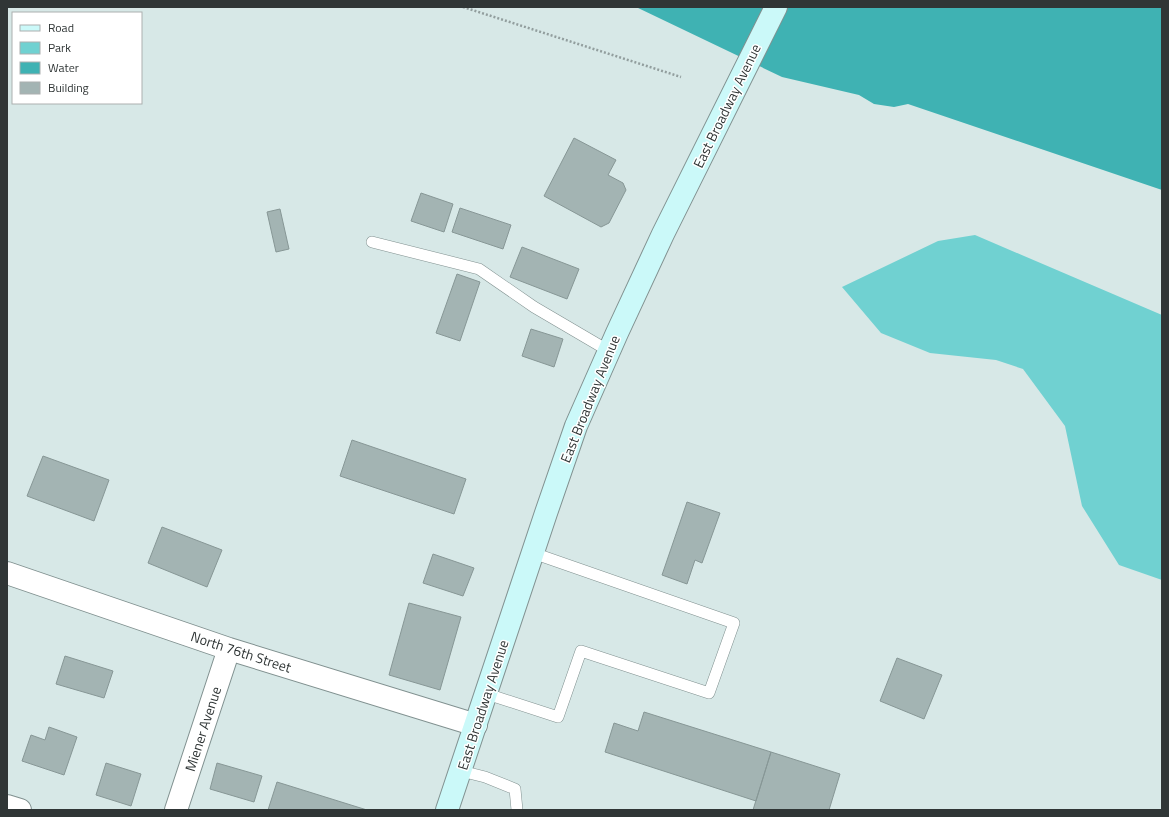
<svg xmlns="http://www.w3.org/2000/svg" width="1169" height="817" font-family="'Titillium Web',sans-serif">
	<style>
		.green { fill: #70d1d1 }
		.water { fill: #3fb2b3 }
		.building { fill: #a3b4b3; stroke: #879796 }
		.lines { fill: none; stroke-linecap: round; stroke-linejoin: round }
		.service-casing { stroke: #819190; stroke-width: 12 }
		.minor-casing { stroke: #819190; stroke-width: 24 }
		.secondary-casing { stroke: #819190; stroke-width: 24 }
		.path { stroke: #929e9e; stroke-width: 2.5; stroke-dasharray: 2 2; stroke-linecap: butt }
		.service { stroke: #fff; stroke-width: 11 }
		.minor { stroke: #fff; stroke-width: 22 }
		.secondary { stroke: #cbf9f9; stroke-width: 22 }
		.labels { text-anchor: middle; stroke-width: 3; stroke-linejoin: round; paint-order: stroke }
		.street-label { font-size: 14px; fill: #303636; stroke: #fff }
	</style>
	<rect width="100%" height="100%" fill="#d7e8e7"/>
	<path class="green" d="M 975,235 L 1162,315 L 1162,580 L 1119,565 L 1082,506 L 1065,426 L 1023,369 L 996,360 L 930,353 L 881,333 L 842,287 L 938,241 Z"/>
	<path class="water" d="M 636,7 L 1162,7 L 1162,190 L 908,104 L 894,107 L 874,104 L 859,95 L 782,77 Z"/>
	<path class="building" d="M 574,138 L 616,160 L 608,175 L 623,183 L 626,190 L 609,223 L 601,227 L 544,196 Z
		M 421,193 L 453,204 L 444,232 L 411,221 Z
		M 460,208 L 511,225 L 503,249 L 452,232 Z
		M 280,209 L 289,249 L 276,252 L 267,212 Z
		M 522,247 L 579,269 L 567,299 L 510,277 Z
		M 457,274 L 480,282 L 460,341 L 436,333 Z
		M 531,329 L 563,339 L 554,367 L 522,356 Z
		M 352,440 L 466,479 L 454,514 L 340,476 Z
		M 43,456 L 109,480 L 94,521 L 27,496 Z
		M 687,502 L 720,513 L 702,563 L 695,560 L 687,584 L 662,575 Z
		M 162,527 L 222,550 L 207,587 L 148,563 Z
		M 433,554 L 474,568 L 463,596 L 423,583 Z
		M 409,603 L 461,617 L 440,690 L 389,675 Z
		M 65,656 L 113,671 L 104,698 L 56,684 Z
		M 897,658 L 942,675 L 924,719 L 880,701 Z
		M 644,712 L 771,752 L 756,801 L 605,752 L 614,723 L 638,731 Z
		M 49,727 L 77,737 L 64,775 L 22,761 L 31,735 L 45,740 Z
		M 771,752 L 840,774 L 829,810 L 753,810 Z
		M 106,763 L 141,774 L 131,806 L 96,795 Z
		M 217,763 L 262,776 L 254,802 L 210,789 Z
		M 277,782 L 367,810 L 268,810 Z"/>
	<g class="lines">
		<defs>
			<path id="service" d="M 372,242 L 479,269 L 534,307 L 609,351
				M 487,694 L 558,717 L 581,651 L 709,693 L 734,623 L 533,553
				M 461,771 L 485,777 L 515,789 L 517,810"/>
			<path id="minor" d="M 7,573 L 229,649 L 476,725
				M 7,806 L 20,810
				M 176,810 L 229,649"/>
			<path id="secondary" d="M 447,810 L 546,513 L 576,426 L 617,333 L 663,234 L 776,7"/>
		</defs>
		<use href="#service" class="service-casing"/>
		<use href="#minor" class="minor-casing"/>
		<use href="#secondary" class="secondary-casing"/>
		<path class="path" d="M 463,7 L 681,77"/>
		<use href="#service" class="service"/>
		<use href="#minor" class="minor"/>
		<use href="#secondary" class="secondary"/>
	</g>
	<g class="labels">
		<g class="street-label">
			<text transform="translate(727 106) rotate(-64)" y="5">East Broadway Avenue</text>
			<text transform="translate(590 399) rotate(-68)" y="5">East Broadway Avenue</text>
			<text transform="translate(241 652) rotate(18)" y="5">North 76th Street</text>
			<text transform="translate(483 705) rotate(-72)" y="5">East Broadway Avenue</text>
			<text transform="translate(203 729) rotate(-72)" y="5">Miener Avenue</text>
		</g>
	</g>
	<rect width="1169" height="817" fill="none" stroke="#303636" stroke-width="16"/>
	<rect x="12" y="12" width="130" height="92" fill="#ffffff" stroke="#acafaf"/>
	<rect x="20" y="25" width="20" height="6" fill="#cbf9f9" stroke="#acafaf"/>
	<text x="48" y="32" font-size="12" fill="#303636">Road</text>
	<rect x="20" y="42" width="20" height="12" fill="#70d1d1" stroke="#acafaf"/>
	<text x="48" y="52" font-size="12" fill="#303636">Park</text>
	<rect x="20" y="62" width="20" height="12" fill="#3fb2b3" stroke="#acafaf"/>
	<text x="48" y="72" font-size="12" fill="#303636">Water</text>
	<rect x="20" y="82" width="20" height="12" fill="#a3b4b3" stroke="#acafaf"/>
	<text x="48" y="92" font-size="12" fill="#303636">Building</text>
</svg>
